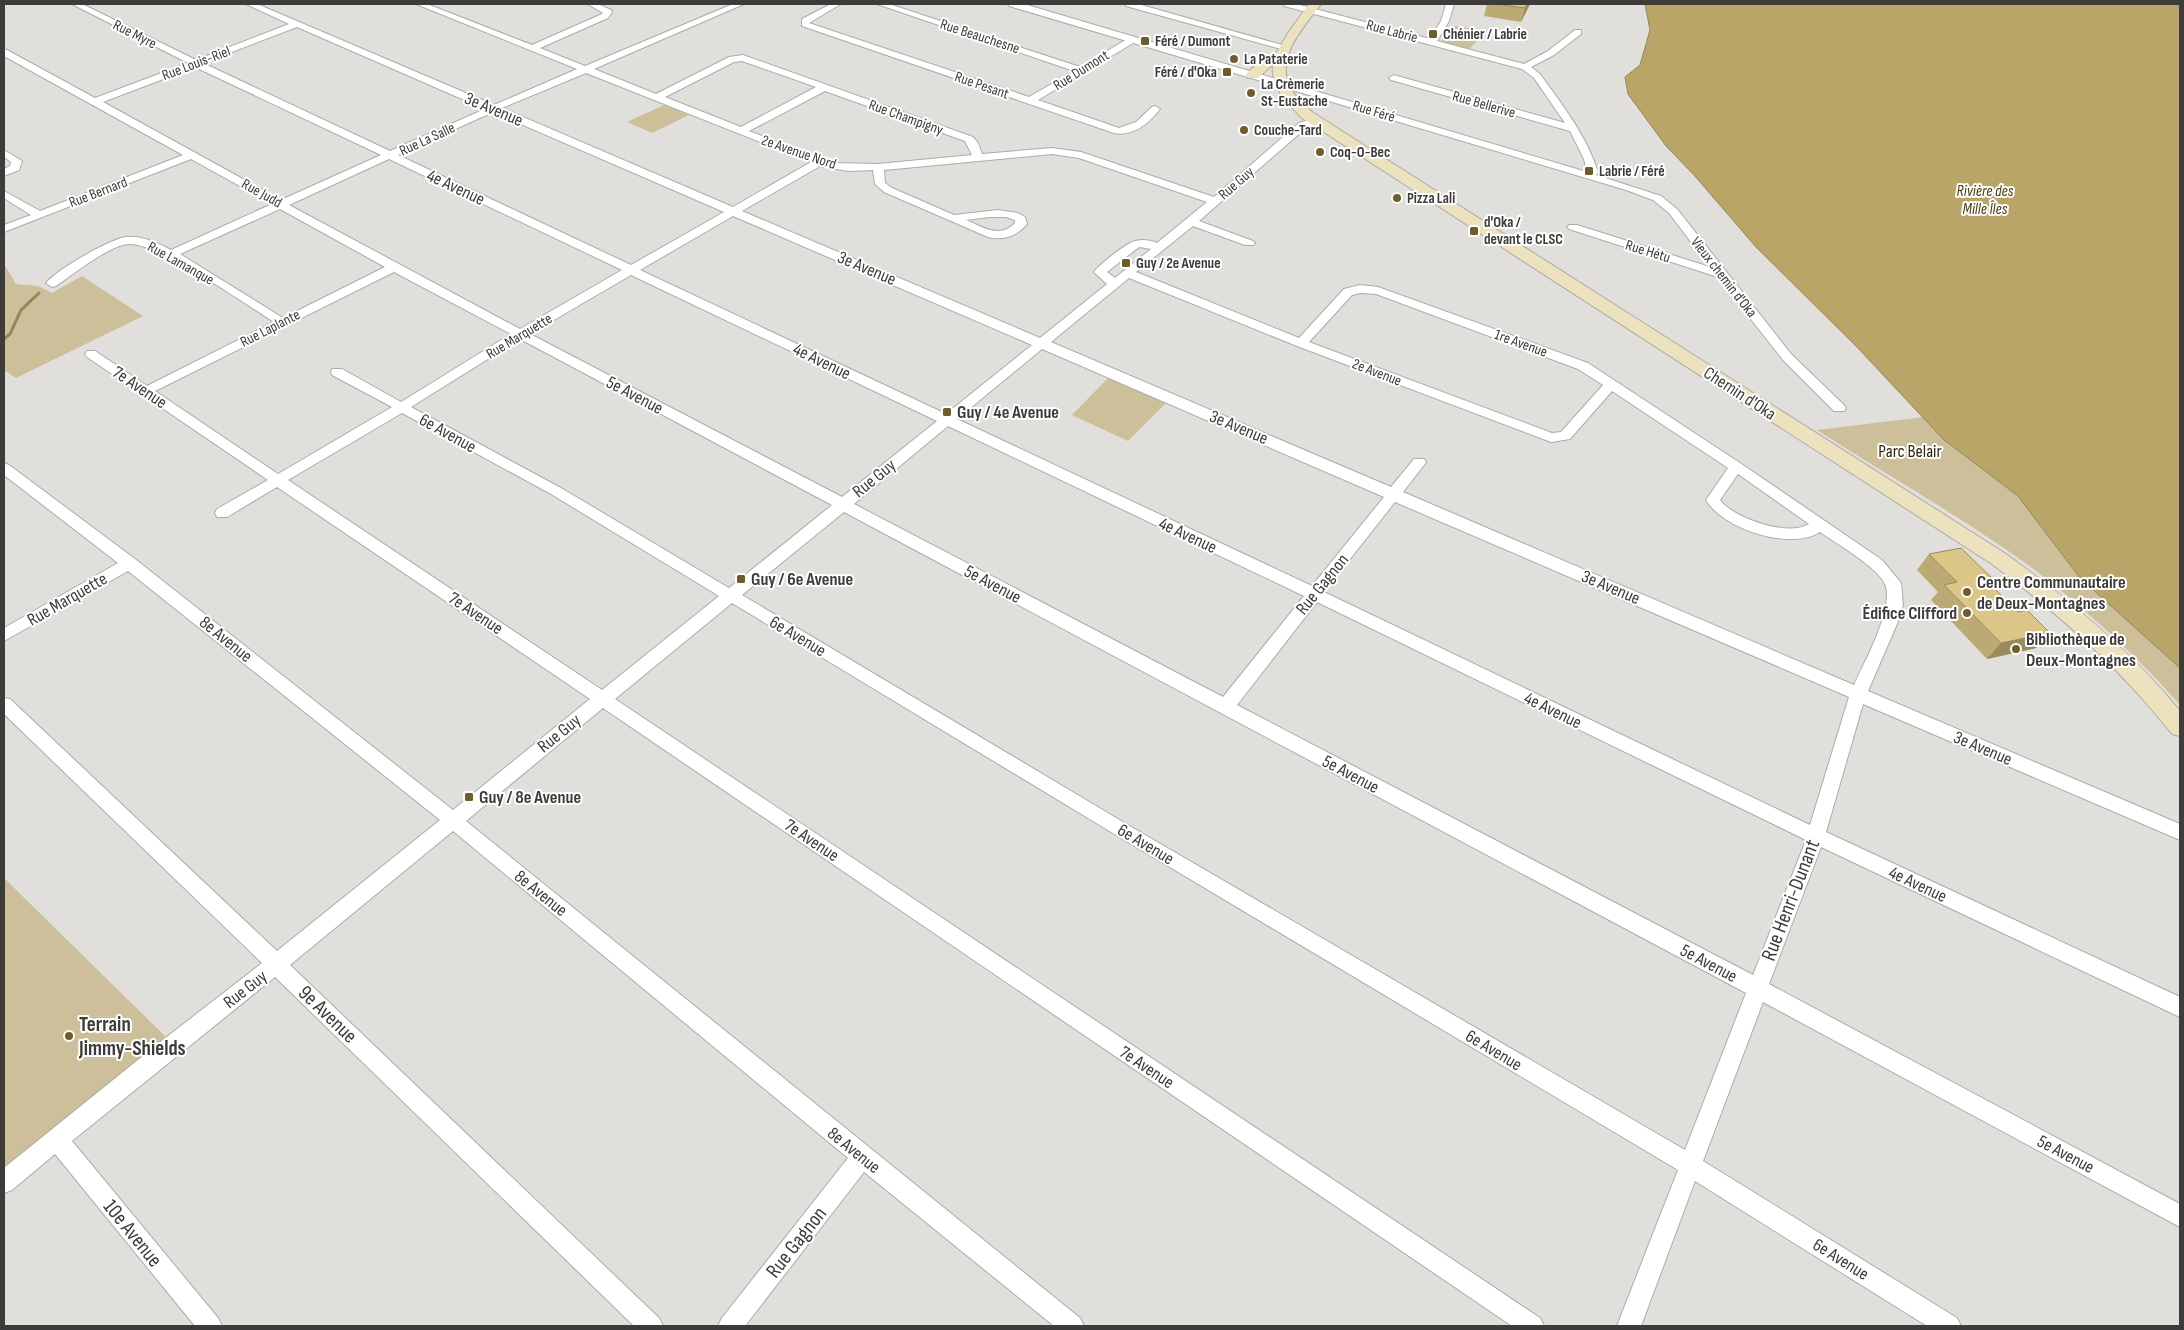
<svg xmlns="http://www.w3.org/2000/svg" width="2184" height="1330" font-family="'Sofia Sans Condensed',sans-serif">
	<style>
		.green { fill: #ccbf99 }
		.water { fill: #b9a568; stroke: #94865a }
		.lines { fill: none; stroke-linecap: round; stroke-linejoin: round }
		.stream { stroke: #94865a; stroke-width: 3 }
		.minor-casing { stroke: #acaba8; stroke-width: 2 }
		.tertiary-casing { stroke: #acaba8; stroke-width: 2 }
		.secondary-casing { stroke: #acaba8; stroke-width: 2 }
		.minor { fill: #fff; fill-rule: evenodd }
		.tertiary { fill: #fff; fill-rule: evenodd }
		.secondary { fill: #ede2be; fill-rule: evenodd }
		.wall { fill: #bcaa75 }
		.shaded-wall { fill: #998b5f }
		.building { fill: #dbc688; stroke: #998b5f }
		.poi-dot { fill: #6e5d2b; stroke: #fff; stroke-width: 2 }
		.labels { text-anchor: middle; stroke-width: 4; stroke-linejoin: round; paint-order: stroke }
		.far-street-label { font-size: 15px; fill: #3d3c3b; stroke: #fff }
		.far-poi-label { font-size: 15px; font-weight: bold; fill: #3d3c3b; stroke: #fff; text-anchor: start }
		.far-water-label { font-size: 16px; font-style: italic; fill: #483906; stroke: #fff }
		.street-label { font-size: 18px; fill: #3d3c3b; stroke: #fff }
		.poi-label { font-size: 18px; font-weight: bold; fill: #3d3c3b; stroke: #fff; text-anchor: start }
		.park-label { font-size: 18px; fill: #31280c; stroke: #fff }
		.near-street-label { font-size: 21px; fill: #3d3c3b; stroke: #fff }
		.near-poi-label { font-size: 21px; font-weight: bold; fill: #3d3c3b; stroke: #fff; text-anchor: start }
	</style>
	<rect width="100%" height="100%" fill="#e0dfdc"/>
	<path class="green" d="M 1455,26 L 1487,31 L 1468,50 L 1442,41 L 1447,27 Z
		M 664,105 L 689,115 L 652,133 L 627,122 Z
		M 4,267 L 6,267 L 16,284 L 38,286 L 52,293 L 82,276 L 143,316 L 16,378 L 4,370 Z
		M 1113,373 L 1171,398 L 1128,441 L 1072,415 Z
		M 1924,417 L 1944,440 L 1955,449 L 2018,496 L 2080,578 L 2180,668 L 2180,705 C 2129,647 2059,584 1995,542 C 1937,503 1876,468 1817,430 Z
		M 4,878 L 169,1040 L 4,1174 Z"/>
	<path class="water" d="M 1645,4 L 2180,4 L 2180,668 L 2080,578 L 2018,496 L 1944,440 L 1857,347 L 1756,247 L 1694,175 L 1666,146 L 1628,94 L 1625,77 L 1640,65 L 1650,30 Z"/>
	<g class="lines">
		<path class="stream" d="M 4,339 L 10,334 L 21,310 L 39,293"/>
		<defs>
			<path id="minor" d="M 72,4 L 82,4 L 196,60 L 289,24 L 246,4 L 257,4 L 494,105 L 577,69 L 416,4 L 427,4 L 532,45 L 602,14 L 603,13 L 588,4 L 598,4 L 611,10 L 612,12 L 608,18 L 540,48 L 585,66 L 733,4 L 744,4 L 594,69 L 656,94 L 729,57 L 743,55 L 973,137 L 978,143 L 982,154 L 1052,148 L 1081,152 L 1214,197 L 1299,123 L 1315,118 L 1319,119 L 1319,123 L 1307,127 L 1199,221 L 1253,241 L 1255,243 L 1253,245 L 1245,245 L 1193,226 L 1136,272 L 1299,338 L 1344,289 L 1360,285 L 1378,287 L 1588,363 L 1743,465 L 1882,560 L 1901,583 L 1903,605 L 1897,624 L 1868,691 L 2180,824 L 2180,840 L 1863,704 L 1826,832 L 2180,997 L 2180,1017 L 1821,847 L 1769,984 L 2180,1204 L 2180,1227 L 1763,1002 L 1703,1161 L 1957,1318 L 1961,1326 L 1927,1326 L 1695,1181 L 1641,1326 L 1617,1326 L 1678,1170 L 1116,835 L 732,603 L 615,699 L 1540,1318 L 1544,1326 L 1512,1326 L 603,708 L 466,821 L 1080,1318 L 1084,1326 L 1054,1326 L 864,1172 L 745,1326 L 718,1326 L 722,1318 L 848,1158 L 453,831 L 290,965 L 659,1318 L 663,1326 L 634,1326 L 275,977 L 72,1141 L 218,1318 L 222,1326 L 195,1326 L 55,1154 L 12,1190 L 4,1193 L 4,1168 L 159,1043 L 262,963 L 4,714 L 4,698 L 10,699 L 277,951 L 440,820 L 128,571 L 4,641 L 4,628 L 118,563 L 4,475 L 4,463 L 9,465 L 135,559 L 453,810 L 590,699 L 277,487 L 227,517 L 217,517 L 215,513 L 217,509 L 268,480 L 87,357 L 85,354 L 87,351 L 95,351 L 147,386 L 274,322 C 245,304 159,243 129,244 C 111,244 72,275 56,286 L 52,287 L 46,283 C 58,269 108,240 126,237 C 141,235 158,243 171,250 L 272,204 L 191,159 L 4,232 L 4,225 L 31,215 L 4,198 L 4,191 L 40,211 L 183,155 L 4,56 L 4,49 L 7,50 L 95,98 L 188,63 ZM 297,27 L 485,109 L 390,151 L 203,63 ZM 742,61 L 816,87 L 741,127 L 665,97 L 734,62 ZM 195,67 L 381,155 L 281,200 L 103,102 ZM 586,73 L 811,162 L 733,207 L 502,108 ZM 825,91 L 965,141 L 972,155 L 878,164 L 832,163 L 749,131 ZM 493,112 L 724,212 L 631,265 L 398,155 ZM 1052,154 L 1079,158 L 1207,202 L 1157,243 C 1150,240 1143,239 1135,241 C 1125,244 1100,264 1094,272 L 1107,284 L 1040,338 L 742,211 L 820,166 L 848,171 L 873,170 L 875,184 L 884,192 L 988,237 C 1003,241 1017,236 1027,224 L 1025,217 L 1018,213 L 998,210 L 954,215 L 892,188 L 885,183 L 884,170 ZM 389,159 L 622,270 L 520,329 L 289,205 ZM 280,209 L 385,267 L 283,318 L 180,254 ZM 733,216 L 1032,345 L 946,414 L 640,270 ZM 989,217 L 1006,217 L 1015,220 L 1015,223 C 999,239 983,227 966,220 ZM 1139,247 L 1151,249 L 1115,278 L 1107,272 ZM 394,272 L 511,334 L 401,402 L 342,369 L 332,369 L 331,372 L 332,375 L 392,407 L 278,474 L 155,391 ZM 631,275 L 937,421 L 842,497 L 530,334 ZM 1129,278 L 1297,346 L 1551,442 L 1570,439 L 1612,391 L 1728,468 L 1706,500 C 1723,529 1790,551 1820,532 C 1836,543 1877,567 1885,584 C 1895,607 1864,663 1854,685 L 1403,492 L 1424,465 L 1426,462 L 1424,459 L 1414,459 L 1391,487 L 1051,342 ZM 1360,293 L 1376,294 L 1578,369 L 1603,385 L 1561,432 L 1552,433 L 1309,342 L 1352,295 ZM 520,339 L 832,505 L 729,588 L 561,488 L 411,407 ZM 1042,349 L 1384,497 L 1312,586 L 957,419 ZM 402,413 L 551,494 L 719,596 L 602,690 L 288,480 ZM 948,426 L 1304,596 L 1223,697 L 854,504 ZM 1738,474 L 1809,524 C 1789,537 1734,519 1720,500 ZM 1395,502 L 1849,697 L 1810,825 L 1324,592 ZM 844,512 L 1746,993 L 1685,1150 L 1128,825 L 742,595 ZM 1317,602 L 1806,840 L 1753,975 L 1237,705 Z
				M 831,4 L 841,4 L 809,23 L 1029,97 L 1074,71 L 877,4 L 889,4 L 1080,67 L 1129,38 L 1135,38 L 1135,42 L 1038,100 L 1119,128 L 1136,122 L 1152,107 L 1155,106 L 1160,109 C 1150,123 1132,137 1114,133 L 802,26 L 802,19 Z
				M 1125,4 L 1138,4 L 1289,47 L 1287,49 L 1281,49 L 1126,6 Z
				M 1283,4 L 1296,4 L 1430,39 L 1441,21 L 1446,4 L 1454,4 L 1449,21 L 1437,41 L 1524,64 L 1548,51 L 1575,30 L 1581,30 L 1581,34 L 1554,55 L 1531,67 L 1540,74 C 1563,106 1586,135 1598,172 L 1596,175 L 1661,196 L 1677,209 L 1791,354 L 1844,405 L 1846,408 L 1844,411 L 1834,411 L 1783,360 L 1718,277 L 1569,229 L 1567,227 L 1569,225 L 1577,225 L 1710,267 L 1669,213 L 1653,200 L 1626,190 L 1279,86 L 1277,84 L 1279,82 L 1285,82 L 1587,172 L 1584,159 L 1570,131 L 1391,80 L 1389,78 L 1394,75 L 1397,76 L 1565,123 L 1534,78 L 1522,69 L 1284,6 Z
				M 4,150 L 22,161 L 19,170 L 4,176 L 4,169 L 10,166 L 11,162 L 4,157 Z"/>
			<path id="tertiary" d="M 1008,4 L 1024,4 L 1286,82 L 1288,84 L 1282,88 L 1278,86 L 1009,6 Z"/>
			<path id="secondary" d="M 1309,4 L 1321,4 C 1305,26 1276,55 1289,85 C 1293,96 1304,104 1312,112 L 2006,554 C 2070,600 2130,650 2180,711 L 2180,736 L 2172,734 C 2120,668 2059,614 1992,564 L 1302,118 C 1287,103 1270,87 1273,64 L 1258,78 L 1248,78 L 1246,75 L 1248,72 L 1264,58 L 1277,52 L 1288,33 Z"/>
		</defs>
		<use href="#minor" class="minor-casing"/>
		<use href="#tertiary" class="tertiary-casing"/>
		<use href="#secondary" class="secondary-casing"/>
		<use href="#minor" class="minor"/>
		<use href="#tertiary" class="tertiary"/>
		<use href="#secondary" class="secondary"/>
	</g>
	<path class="wall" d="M 1487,4 L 1530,4 L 1521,22 L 1484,16 Z
		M 1929,554 L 1996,582 L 1993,587 L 2036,648 L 1987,659 L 1931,600 L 1938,592 L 1917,570 Z"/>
	<path class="shaded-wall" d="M 1527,4 L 1530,4 L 1521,22 L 1525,8 Z
		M 1996,582 L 1983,598 L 1990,584 Z
		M 2050,633 L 2036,648 L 1987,659 L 2001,643 Z"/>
	<path class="building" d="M 1496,4 L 1527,4 L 1525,8 Z
		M 1961,548 L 1996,582 L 1990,584 L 2018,612 L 2027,610 L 2050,633 L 2001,643 L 1944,585 L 1957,582 L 1929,554 Z"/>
	<g class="poi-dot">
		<rect x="1428" y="29" width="10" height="10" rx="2.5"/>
		<rect x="1140" y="36" width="10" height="10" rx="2.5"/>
		<circle cx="1234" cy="59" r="5"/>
		<rect x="1222" y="67" width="10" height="10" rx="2.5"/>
		<circle cx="1251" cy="93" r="5"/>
		<circle cx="1244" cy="130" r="5"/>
		<circle cx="1320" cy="152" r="5"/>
		<rect x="1584" y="166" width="10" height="10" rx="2.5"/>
		<circle cx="1397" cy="198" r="5"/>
		<rect x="1469" y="226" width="10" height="10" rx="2.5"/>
		<rect x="1121" y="258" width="10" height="10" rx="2.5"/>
		<rect x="942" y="407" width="10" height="10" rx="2.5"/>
		<rect x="736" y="574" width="10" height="10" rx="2.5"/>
		<circle cx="1967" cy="592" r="5"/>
		<circle cx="1967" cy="613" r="5"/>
		<circle cx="2016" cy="649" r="5"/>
		<rect x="464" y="792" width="10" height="10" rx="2.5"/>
		<circle cx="69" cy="1036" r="5"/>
	</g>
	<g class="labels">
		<g class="far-street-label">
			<text transform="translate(1392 31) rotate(15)" y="5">Rue Labrie</text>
			<text transform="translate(135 34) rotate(27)" y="5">Rue Myre</text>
			<text transform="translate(980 36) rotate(18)" y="5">Rue Beauchesne</text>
			<text transform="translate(196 63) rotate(-21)" y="5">Rue Louis-Riel</text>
			<text transform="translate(1081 70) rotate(-32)" y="5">Rue Dumont</text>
			<text transform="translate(982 85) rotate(19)" y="5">Rue Pesant</text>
			<text transform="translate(1484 104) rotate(16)" y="5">Rue Bellerive</text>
			<text transform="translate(1374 111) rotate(17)" y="5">Rue Féré</text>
			<text transform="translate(906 117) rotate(20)" y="5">Rue Champigny</text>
			<text transform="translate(427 139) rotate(-25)" y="5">Rue La Salle</text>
			<text transform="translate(799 152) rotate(19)" y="5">2e Avenue Nord</text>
			<text transform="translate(1236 183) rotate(-41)" y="5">Rue Guy</text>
			<text transform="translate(98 192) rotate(-21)" y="5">Rue Bernard</text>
			<text transform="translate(262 193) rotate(29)" y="5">Rue Judd</text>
			<text transform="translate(1648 251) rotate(17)" y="5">Rue Hétu</text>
			<text transform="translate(181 263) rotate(29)" y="5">Rue Lamanque</text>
			<text transform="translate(1724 277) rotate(52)" y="5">Vieux chemin d'Oka</text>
			<text transform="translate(270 328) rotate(-27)" y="5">Rue Laplante</text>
			<text transform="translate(519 336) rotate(-31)" y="5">Rue Marquette</text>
			<text transform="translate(1521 343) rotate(20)" y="5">1re Avenue</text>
			<text transform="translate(1377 372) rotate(21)" y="5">2e Avenue</text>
		</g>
		<g class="far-poi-label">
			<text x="1443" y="39">Chénier / Labrie</text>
			<text x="1155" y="46">Féré / Dumont</text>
			<text x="1244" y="64">La Pataterie</text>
			<text x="1217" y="77" text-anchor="end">Féré / d'Oka</text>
			<text x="1261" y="89">La Crèmerie<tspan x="1261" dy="17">St-Eustache</tspan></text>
			<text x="1254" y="135">Couche-Tard</text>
			<text x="1330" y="157">Coq-O-Bec</text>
			<text x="1599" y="176">Labrie / Féré</text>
			<text x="1407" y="203">Pizza Lali</text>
			<text x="1484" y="227">d'Oka /<tspan x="1484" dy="17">devant le CLSC</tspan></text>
			<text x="1136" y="268">Guy / 2e Avenue</text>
		</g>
		<g class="far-water-label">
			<text x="1985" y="196">Rivière des<tspan x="1985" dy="18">Mille Îles</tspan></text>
		</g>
		<g class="street-label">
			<text transform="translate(494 109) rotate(23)" y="6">3e Avenue</text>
			<text transform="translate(456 187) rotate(25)" y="6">4e Avenue</text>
			<text transform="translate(867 268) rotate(23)" y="6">3e Avenue</text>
			<text transform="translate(822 361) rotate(26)" y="6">4e Avenue</text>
			<text transform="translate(140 387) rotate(34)" y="6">7e Avenue</text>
			<text transform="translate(1740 393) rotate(33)" y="6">Chemin d'Oka</text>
			<text transform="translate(635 395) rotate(28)" y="6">5e Avenue</text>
			<text transform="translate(1239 427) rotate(23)" y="6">3e Avenue</text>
			<text transform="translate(448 433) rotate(29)" y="6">6e Avenue</text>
			<text transform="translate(874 478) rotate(-39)" y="6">Rue Guy</text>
			<text transform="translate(1188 535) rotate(25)" y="6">4e Avenue</text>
			<text transform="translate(993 584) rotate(28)" y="6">5e Avenue</text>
			<text transform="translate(1322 584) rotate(-51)" y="6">Rue Gagnon</text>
			<text transform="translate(1611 587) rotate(23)" y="6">3e Avenue</text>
			<text transform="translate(67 599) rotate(-30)" y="6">Rue Marquette</text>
			<text transform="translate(476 613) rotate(34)" y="6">7e Avenue</text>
			<text transform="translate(798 636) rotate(31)" y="6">6e Avenue</text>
			<text transform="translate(226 639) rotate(39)" y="6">8e Avenue</text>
			<text transform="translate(1553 710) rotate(26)" y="6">4e Avenue</text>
			<text transform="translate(559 733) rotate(-39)" y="6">Rue Guy</text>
			<text transform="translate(1983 748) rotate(23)" y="6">3e Avenue</text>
			<text transform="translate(1351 774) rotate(28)" y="6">5e Avenue</text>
			<text transform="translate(812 840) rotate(34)" y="6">7e Avenue</text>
			<text transform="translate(1146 844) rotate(31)" y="6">6e Avenue</text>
			<text transform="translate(1918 884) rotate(25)" y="6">4e Avenue</text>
			<text transform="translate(541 893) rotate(39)" y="6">8e Avenue</text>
			<text transform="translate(1709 963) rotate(28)" y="6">5e Avenue</text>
			<text transform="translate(245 989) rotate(-38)" y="6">Rue Guy</text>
			<text transform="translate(1494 1050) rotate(31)" y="6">6e Avenue</text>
			<text transform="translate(1147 1067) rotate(34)" y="6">7e Avenue</text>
			<text transform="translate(854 1150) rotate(39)" y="6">8e Avenue</text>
			<text transform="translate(2066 1154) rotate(28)" y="6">5e Avenue</text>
			<text transform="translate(1841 1259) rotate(32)" y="6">6e Avenue</text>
		</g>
		<g class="poi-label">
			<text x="957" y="418">Guy / 4e Avenue</text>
			<text x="751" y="585">Guy / 6e Avenue</text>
			<text x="1977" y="588">Centre Communautaire<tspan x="1977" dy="21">de Deux-Montagnes</tspan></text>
			<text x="1957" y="619" text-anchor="end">Édifice Clifford</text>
			<text x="2026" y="645">Bibliothèque de<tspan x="2026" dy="21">Deux-Montagnes</tspan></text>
			<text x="479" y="803">Guy / 8e Avenue</text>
		</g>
		<g class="park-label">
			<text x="1910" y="457">Parc Belair</text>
		</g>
		<g class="near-street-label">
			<text transform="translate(1790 900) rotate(-69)" y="7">Rue Henri-Dunant</text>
			<text transform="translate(328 1014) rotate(44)" y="7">9e Avenue</text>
			<text transform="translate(133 1233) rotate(51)" y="7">10e Avenue</text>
			<text transform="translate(796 1242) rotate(-52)" y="7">Rue Gagnon</text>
		</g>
		<g class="near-poi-label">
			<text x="79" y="1031">Terrain<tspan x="79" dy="24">Jimmy-Shields</tspan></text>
		</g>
	</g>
	<rect width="2184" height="1330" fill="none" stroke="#3d3c3b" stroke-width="10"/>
</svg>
